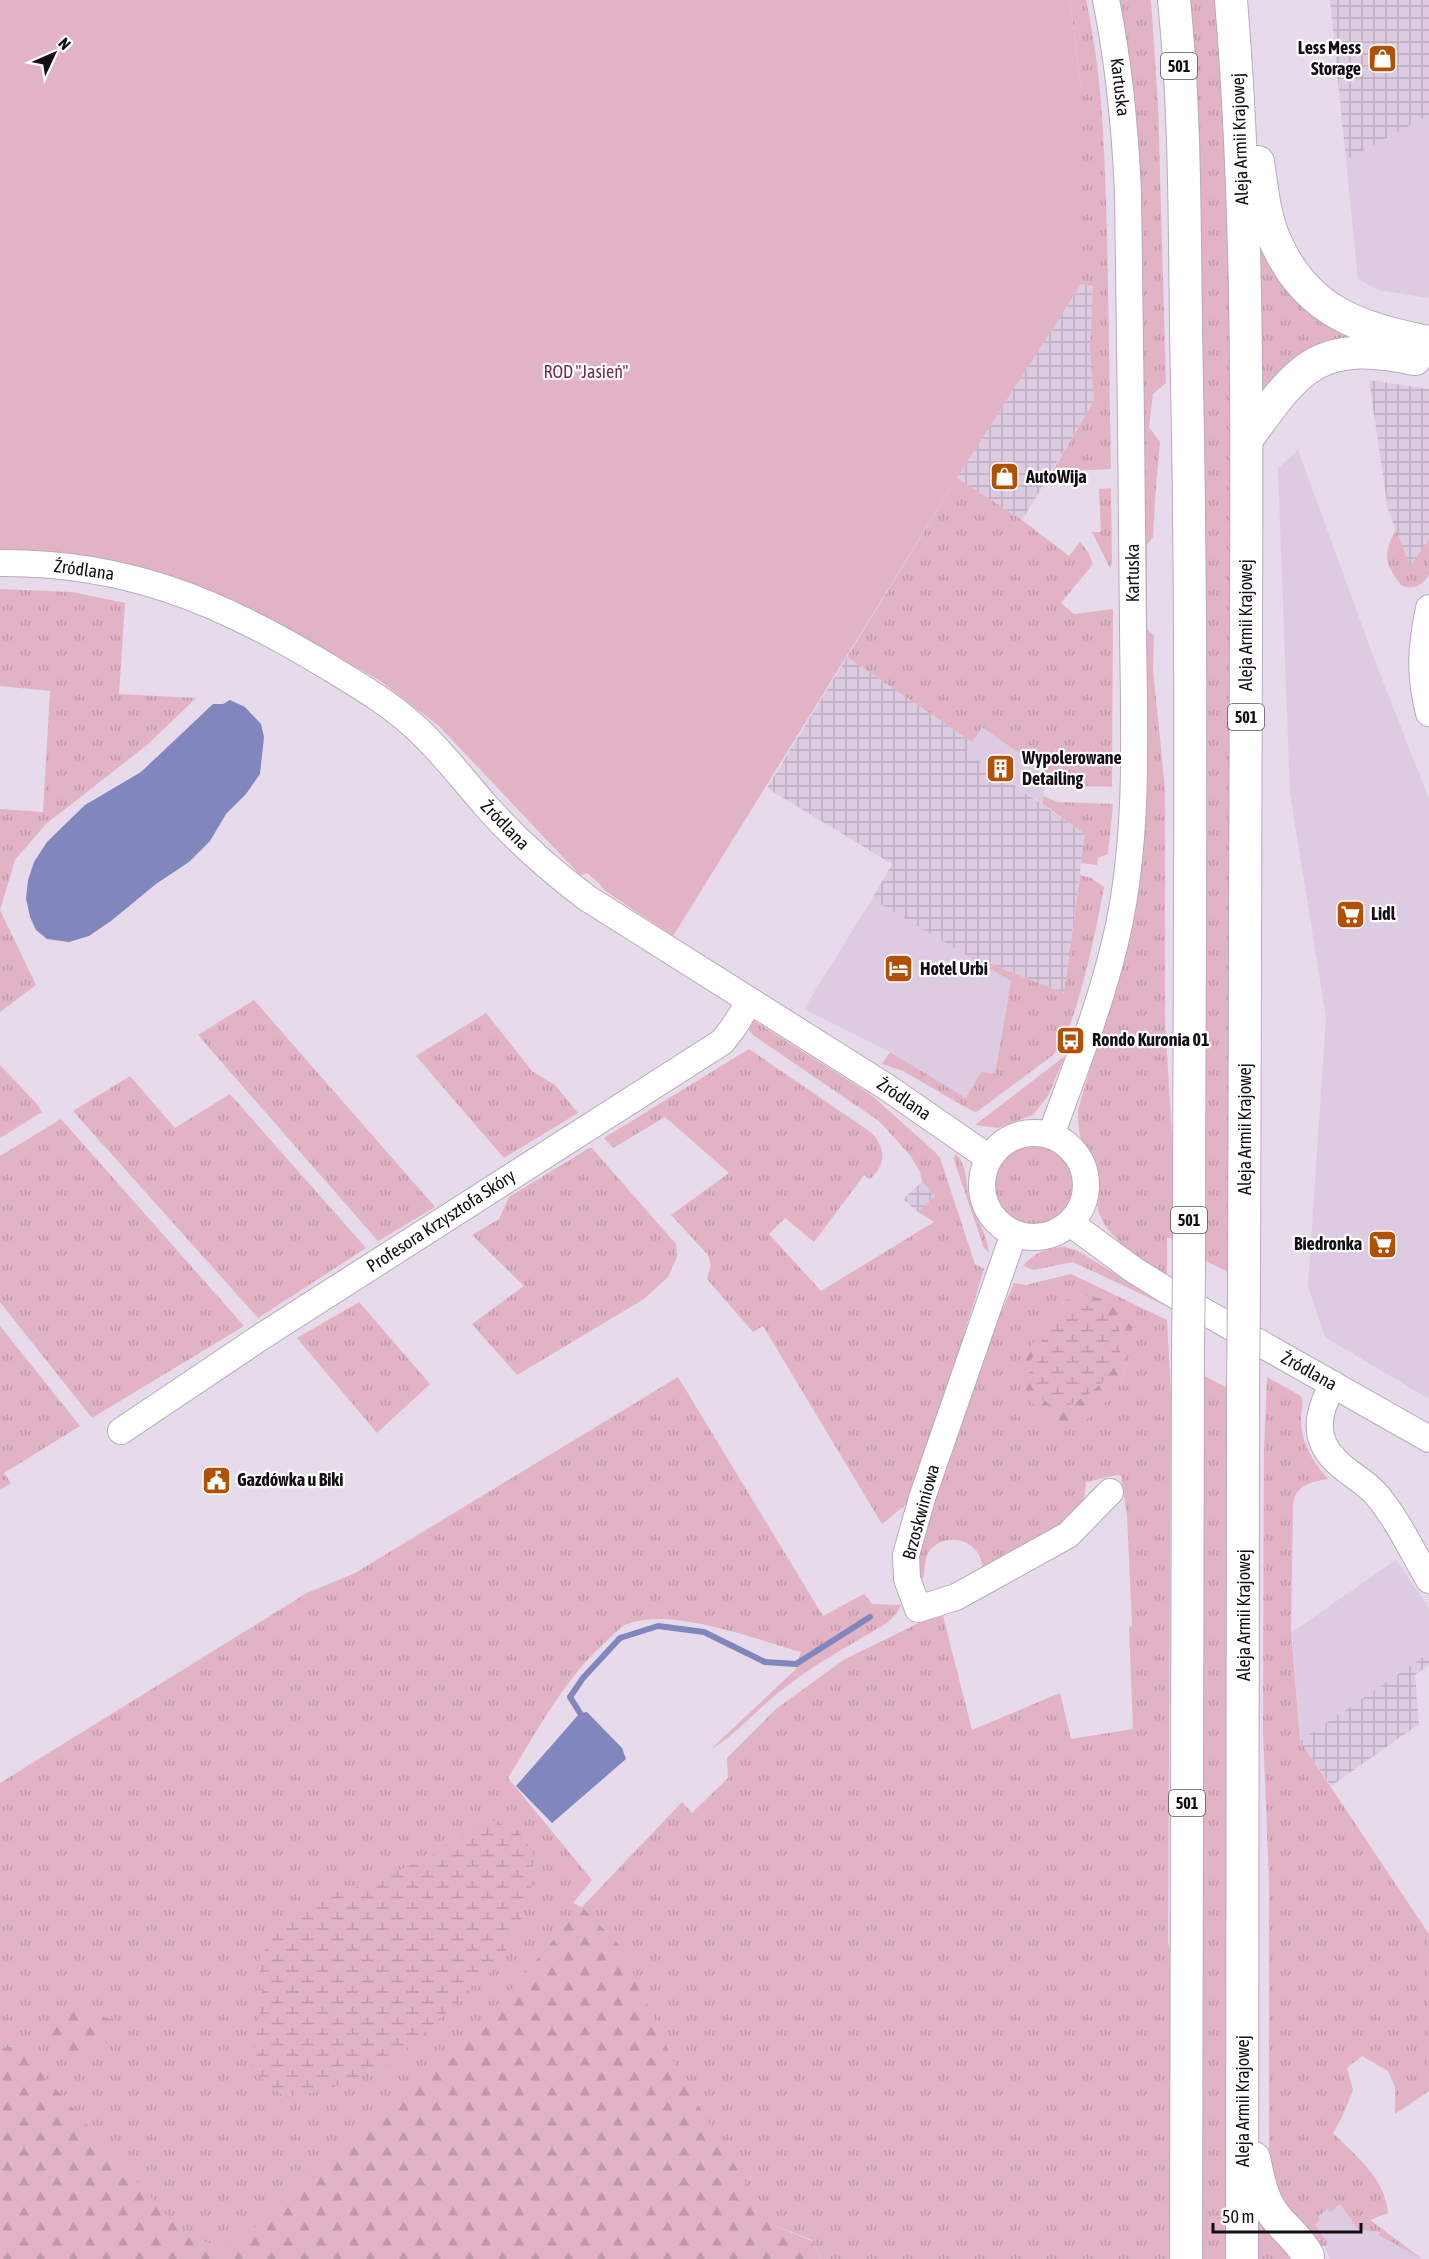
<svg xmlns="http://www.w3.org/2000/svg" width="1429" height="2259" font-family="'Asap Condensed',sans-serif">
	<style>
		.built { fill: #dccbe1 }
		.industrial { fill: url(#industrial-grid) }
		.grass { fill: url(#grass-tufts); fill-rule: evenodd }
		.forest { fill: url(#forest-firs) }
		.wetland { fill: url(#wetland-marsh) }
		.garden { fill: #e1b3c4 }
		.water { fill: #8286be }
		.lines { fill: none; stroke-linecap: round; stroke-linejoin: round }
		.stream { stroke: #8286be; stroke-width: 6 }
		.minor-casing { stroke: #b7abbb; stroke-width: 28 }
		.major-casing { stroke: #b7abbb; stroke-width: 34 }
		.minor { stroke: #fff; stroke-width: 26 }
		.major { stroke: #fff; stroke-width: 32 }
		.major-bridge-casing { stroke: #b7abbb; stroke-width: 34; stroke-linecap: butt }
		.major-bridge { stroke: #fff; stroke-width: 32 }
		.labels { text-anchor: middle; stroke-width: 4.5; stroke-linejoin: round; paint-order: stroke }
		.shield { fill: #fff; stroke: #59565a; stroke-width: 1.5 }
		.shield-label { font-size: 16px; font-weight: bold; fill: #120e13 }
		.poi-label { font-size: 18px; font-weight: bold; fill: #120e13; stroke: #fff; text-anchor: start }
		.street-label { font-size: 18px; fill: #120e13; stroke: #fff }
		.park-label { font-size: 18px; fill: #782b4f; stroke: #fff }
	</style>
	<defs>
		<pattern id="industrial-grid" width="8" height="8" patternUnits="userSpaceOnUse" patternTransform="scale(1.5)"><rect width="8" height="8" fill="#dccbe1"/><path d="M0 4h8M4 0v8" fill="none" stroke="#bcadc0"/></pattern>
		<pattern id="grass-tufts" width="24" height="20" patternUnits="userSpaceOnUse" patternTransform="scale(1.5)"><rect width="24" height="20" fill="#e1b3c4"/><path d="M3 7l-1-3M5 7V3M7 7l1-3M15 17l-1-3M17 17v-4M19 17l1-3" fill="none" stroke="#c099a8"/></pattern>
		<pattern id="forest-firs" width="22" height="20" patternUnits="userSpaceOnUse" patternTransform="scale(1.5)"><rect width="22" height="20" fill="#e1b3c4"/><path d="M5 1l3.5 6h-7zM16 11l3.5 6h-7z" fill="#c099a8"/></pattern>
		<pattern id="wetland-marsh" width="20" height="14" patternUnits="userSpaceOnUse" patternTransform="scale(1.5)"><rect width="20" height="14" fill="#e1b3c4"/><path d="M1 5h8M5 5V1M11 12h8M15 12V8" fill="none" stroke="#c099a8"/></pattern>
	</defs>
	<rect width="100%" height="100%" fill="#e7daeb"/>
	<path class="built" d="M 1429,115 L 1429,298 L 1378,290 L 1358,279 L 1346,160 Z
		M 1298,450 L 1375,661 L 1429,799 L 1429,1399 L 1325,1337 L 1308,1286 L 1326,1018 L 1290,793 L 1278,468 Z
		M 982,726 L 1046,771 L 1043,804 L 965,752 Z
		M 872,899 L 1011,981 L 995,1074 L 966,1098 L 890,1052 L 804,1009 Z
		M 1396,1560 L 1429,1608 L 1429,1653 L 1300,1741 L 1292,1632 Z
		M 1335,2193 L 1422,2259 L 1330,2259 L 1322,2240 L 1305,2221 Z"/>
	<path class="industrial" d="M 1330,0 L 1429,0 L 1429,115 L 1346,160 Z
		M 1081,284 L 1093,286 L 1090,349 L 1094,401 L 1022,520 L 957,478 Z
		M 1369,380 L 1429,389 L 1429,540 L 1410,567 L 1388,510 Z
		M 847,657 L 972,742 L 966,752 L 1085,834 L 1064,993 L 963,953 L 872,899 L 892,864 L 767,788 Z
		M 922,1182 L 935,1197 L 918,1212 L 903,1199 Z
		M 1429,1653 L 1429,1665 L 1415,1675 L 1419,1724 L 1331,1786 L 1300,1741 Z"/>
	<path class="grass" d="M 1070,0 L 1086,0 C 1101,67 1104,135 1106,204 C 1109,293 1109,381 1111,469 L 1052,472 L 1094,401 L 1090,349 L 1093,286 L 1081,284 L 1081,87 Z
		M 1119,0 L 1151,0 L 1158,105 L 1166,383 L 1153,394 L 1149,427 L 1160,442 L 1155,499 L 1153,537 L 1147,545 L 1147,629 L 1154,636 L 1153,669 L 1165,789 L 1165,1021 L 1174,1168 L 1174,1238 L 1167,1238 L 1167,1276 C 1144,1262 1100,1235 1097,1204 C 1096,1189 1101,1180 1095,1163 C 1092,1154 1085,1147 1081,1138 C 1078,1129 1078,1120 1078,1110 L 1120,967 L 1138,167 L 1132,80 Z
		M 1188,0 L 1216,0 L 1221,56 L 1231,298 L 1232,1274 L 1202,1259 Z
		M 1260,237 L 1361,343 L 1262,399 Z
		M 957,478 L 1022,520 L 1069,556 L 1080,542 L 1088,552 L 1093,564 L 1061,603 L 1074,614 L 1113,609 L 1112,787 C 1091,786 1065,788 1045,778 L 1045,771 L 982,727 L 972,742 L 847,657 Z
		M 1111,488 L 1112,564 L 1110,568 L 1092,532 L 1101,532 L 1099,489 Z
		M 1396,530 L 1410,566 L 1429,540 L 1429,575 C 1421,586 1414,591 1401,585 C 1384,563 1383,553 1396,530 Z
		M 0,589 L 72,592 L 125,603 L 119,694 L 196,698 L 147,745 L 46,824 L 15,860 L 0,910 L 36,985 L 0,1012 L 0,809 L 43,812 L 50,691 L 0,686 Z
		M 1043,796 L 1058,802 L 1113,804 L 1108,854 L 1098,858 L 1097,865 L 1081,863 L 1085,834 L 1043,804 Z
		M 1080,875 L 1091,878 L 1104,887 C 1097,924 1077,1031 1053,1055 L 978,1111 L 974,1112 L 903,1071 L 882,1064 L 890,1052 L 966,1098 L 981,1072 L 995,1074 L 1011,981 L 963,953 L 1064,993 Z
		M 254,1000 L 435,1207 L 378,1241 L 198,1035 Z
		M 486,1013 L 532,1071 L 555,1085 L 578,1113 L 504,1158 L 416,1056 Z
		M 753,1020 L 870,1094 L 935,1152 L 940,1158 L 975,1264 L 984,1269 L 914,1498 L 882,1524 L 763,1326 L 753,1332 L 707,1279 L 711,1265 L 708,1255 L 671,1215 L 729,1173 L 665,1117 L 613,1148 L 604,1138 L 749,1049 L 872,1133 C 886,1149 886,1165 870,1179 L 864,1175 L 814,1242 L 785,1218 L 769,1234 L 821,1291 L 934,1222 L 918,1212 L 935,1196 L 922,1182 L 920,1172 L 910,1155 L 879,1121 L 753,1035 L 747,1028 Z
		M 1065,1056 L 1048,1096 L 1033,1115 L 998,1128 L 975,1125 Z
		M 0,1065 L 36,1103 L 42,1112 L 0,1138 Z
		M 130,1076 L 175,1128 L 230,1094 L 366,1248 L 258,1318 L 73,1111 Z
		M 61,1119 L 244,1326 L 92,1418 L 0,1302 L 0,1156 Z
		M990 1185a44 44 0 1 1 88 0a44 44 0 1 1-88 0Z
		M 591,1147 L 676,1244 L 677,1257 L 668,1277 L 644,1299 L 517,1375 L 472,1324 L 524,1286 L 472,1235 L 499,1219 L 509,1197 Z
		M 956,1154 C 969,1169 965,1186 971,1204 C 977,1221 987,1233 989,1253 L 984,1248 L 955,1163 L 954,1158 Z
		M 1065,1247 L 1078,1251 L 1140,1289 L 1167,1303 L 1167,1306 L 1073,1262 L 1034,1270 L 1023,1266 C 1035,1252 1047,1248 1065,1247 Z
		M 1071,1274 L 1167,1320 L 1171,1395 L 1168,1942 L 1172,1957 L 1172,2259 L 821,2259 L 812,2240 L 771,2224 L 652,2259 L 0,2259 L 18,2046 L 0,2048 L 0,1783 L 307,1593 L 355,1573 L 678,1377 L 823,1616 L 864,1594 L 872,1604 L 901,1605 L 897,1613 L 887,1623 C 850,1645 811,1666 778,1693 C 755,1711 737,1734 711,1749 L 795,1670 L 801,1652 C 757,1640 666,1604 623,1626 C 619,1629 614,1634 610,1638 C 566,1675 538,1730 508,1778 L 592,1880 L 573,1903 L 582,1907 L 682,1802 L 692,1813 L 728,1778 L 727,1758 L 776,1709 L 845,1659 L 919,1623 L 943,1616 L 972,1730 L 1060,1693 L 1071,1739 L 1133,1729 L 1129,1627 L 1132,1626 L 1127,1515 L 1121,1476 L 1117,1475 L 1086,1482 L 1083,1505 L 1079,1513 L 982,1577 C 982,1572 983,1567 982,1563 C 977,1539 947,1532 931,1549 C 922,1559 927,1570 922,1580 L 918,1579 L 917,1559 L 935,1492 L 978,1365 L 1014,1283 L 1026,1285 ZM 1082,1294 L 1130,1347 L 1120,1385 L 1056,1309 L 1068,1299 Z
		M 359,1302 L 430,1384 L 377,1433 L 297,1338 Z
		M 0,1326 L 80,1426 L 4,1473 L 11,1483 L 0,1490 Z
		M 1201,1374 L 1231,1390 L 1230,2259 L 1200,2259 Z
		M 1267,1377 L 1301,1396 C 1304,1404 1301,1411 1301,1420 C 1301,1443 1313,1462 1328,1479 C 1312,1482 1296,1484 1293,1504 L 1291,1629 L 1300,1741 L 1429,1934 L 1429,2091 L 1395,2114 L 1395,2087 L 1388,2071 L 1362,2056 L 1347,2068 L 1353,2090 L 1343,2115 L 1333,2133 C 1356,2156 1385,2178 1388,2213 L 1370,2220 L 1422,2259 L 1379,2235 L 1380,2232 L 1358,2229 L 1340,2204 L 1330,2212 L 1327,2209 L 1318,2217 L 1320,2220 L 1315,2225 L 1328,2243 L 1325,2246 L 1319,2246 L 1280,2207 L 1269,2164 L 1269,1881 L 1263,1732 L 1264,1452 Z
		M 1260,2220 L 1297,2259 L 1257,2259 L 1257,2222 Z"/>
	<path class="forest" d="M 1082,1294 L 1102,1299 L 1120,1312 L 1132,1327 L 1130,1347 L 1120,1385 L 1099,1410 L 1079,1425 L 1050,1423 L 1026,1395 L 1018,1365 L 1056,1309 L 1068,1299 Z
		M 582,1907 L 622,1948 L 679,2074 L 771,2224 L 812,2241 L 821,2259 L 0,2259 L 0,2048 L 18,2046 L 179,2229 L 222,2249 L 237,2235 L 257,2226 L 301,2176 L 386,2112 L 451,2059 Z
		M 63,2010 L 85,2010 L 112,2020 L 114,2039 L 80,2057 L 50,2046 L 46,2025 Z"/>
	<path class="wetland" d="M 1081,1303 C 1093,1308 1114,1315 1119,1329 C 1132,1365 1088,1402 1057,1409 C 1048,1403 1033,1394 1030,1383 C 1021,1354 1059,1319 1081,1303 Z
		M 487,1818 L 518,1831 L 533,1852 L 533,1878 L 521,1922 L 497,1966 L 389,2065 L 323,2091 L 285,2097 L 252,2071 L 263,1987 L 258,1962 L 270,1941 L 294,1918 L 323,1895 L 352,1889 L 429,1858 Z"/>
	<path class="garden" d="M 0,0 L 1070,0 L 1081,87 L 1081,284 L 957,478 L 673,936 L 604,890 L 599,883 L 587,873 L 580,875 L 439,726 L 379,680 L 283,628 L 98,559 L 25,551 L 0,551 Z"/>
	<path class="water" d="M 230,700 L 245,707 L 261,724 L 264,737 L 260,774 L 246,794 L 226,814 L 210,841 L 189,862 L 156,884 L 111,921 L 89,936 L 69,942 L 47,939 L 36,930 L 30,917 L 26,898 L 28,880 L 34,862 L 47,842 L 85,805 L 141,772 L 213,704 L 223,704 Z
		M 587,1712 L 622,1748 L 626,1759 L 552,1823 L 516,1786 L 580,1713 Z"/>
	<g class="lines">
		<path class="stream" d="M 580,1713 L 570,1697 L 583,1678 L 620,1638 L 658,1626 L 704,1632 L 765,1662 L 796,1664 L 870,1617"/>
		<defs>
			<path id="minor" d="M 0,563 C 123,562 217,600 320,662 C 353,682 385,700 414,726 C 441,750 463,780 487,807 C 517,841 551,871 587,898 L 885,1086 L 989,1158
				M 1429,608 C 1421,647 1419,674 1429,713
				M982 1185a52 52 0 1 1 104 0a52 52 0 1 1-104 0Z
				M 1051,1135 C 1076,1066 1104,997 1119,925 C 1139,828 1134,728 1133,629 C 1132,483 1130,338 1128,192 C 1125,127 1119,64 1106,0
				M 1070,1223 L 1134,1270 L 1166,1290 L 1429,1439
				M 1014,1233 L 922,1498 L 906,1555 L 907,1579 L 918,1609 L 956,1597 L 1068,1535 L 1110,1492
				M 1333,1384 C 1319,1410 1311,1436 1335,1460 C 1347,1473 1363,1480 1375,1493 C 1397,1518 1412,1551 1429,1580
				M 121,1431 L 261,1337 L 722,1042 L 733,1028 L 750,1001"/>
			<path id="major" d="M 1174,0 C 1187,127 1184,255 1187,382 C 1193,678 1189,974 1189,1269
				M 1231,0 C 1248,205 1247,411 1246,616 C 1246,841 1245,1066 1244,1291
				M 1258,162 C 1262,187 1264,214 1274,238 C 1304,310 1358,329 1429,342
				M 1247,439 C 1300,365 1319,339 1415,359
				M 1254,2158 C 1258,2176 1261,2196 1272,2212 C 1283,2228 1299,2238 1308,2256
				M 1186,2259 L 1188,1347
				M 1242,2259 L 1243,1392"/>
		</defs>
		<use href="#minor" class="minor-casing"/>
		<use href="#major" class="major-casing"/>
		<use href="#minor" class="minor"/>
		<use href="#major" class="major"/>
		<defs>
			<path id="major-bridge" d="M 1188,1347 L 1189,1269
				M 1243,1392 L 1244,1291"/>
		</defs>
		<use href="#major-bridge" class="major-bridge-casing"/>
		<use href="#major-bridge" class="major-bridge"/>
	</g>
	<defs>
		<symbol id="shop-square" viewBox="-11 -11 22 22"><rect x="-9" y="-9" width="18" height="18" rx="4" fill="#b05104" stroke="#fff"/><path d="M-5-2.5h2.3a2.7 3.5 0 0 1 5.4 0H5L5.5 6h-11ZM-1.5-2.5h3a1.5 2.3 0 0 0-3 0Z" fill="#fff"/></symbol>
		<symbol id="building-square" viewBox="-11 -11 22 22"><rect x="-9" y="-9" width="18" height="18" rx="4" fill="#b05104" stroke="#fff"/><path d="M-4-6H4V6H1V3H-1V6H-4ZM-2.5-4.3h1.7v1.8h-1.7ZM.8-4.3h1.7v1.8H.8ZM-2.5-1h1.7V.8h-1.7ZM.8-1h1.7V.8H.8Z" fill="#fff"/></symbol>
		<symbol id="supermarket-square" viewBox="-11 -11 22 22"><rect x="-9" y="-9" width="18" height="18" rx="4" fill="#b05104" stroke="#fff"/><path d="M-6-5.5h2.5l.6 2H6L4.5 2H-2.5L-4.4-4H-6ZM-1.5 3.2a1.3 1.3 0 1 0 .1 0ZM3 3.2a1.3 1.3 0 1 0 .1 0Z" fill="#fff"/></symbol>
		<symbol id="hotel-square" viewBox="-11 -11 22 22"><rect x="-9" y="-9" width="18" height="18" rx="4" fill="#b05104" stroke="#fff"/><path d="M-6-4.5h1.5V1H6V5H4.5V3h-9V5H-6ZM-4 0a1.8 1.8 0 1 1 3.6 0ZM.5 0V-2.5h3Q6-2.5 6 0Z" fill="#fff"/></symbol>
		<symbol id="bus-square" viewBox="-11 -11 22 22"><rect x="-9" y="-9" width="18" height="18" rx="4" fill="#b05104" stroke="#fff"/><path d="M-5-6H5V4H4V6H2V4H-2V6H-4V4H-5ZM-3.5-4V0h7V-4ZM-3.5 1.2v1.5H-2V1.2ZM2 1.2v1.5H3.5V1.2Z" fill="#fff"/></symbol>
		<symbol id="civic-square" viewBox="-11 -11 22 22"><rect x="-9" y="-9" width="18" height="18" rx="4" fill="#b05104" stroke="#fff"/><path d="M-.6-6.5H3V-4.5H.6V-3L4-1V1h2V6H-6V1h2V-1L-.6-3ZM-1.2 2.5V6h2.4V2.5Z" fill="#fff"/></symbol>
	</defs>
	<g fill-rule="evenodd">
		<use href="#shop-square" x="1366" y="42" width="33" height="33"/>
		<use href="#shop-square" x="988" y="460" width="33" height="33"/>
		<use href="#building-square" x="984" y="752" width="33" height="33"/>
		<use href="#supermarket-square" x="1334" y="898" width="33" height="33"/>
		<use href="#hotel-square" x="882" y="952" width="33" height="33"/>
		<use href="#bus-square" x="1054" y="1024" width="33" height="33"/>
		<use href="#supermarket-square" x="1366" y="1228" width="33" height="33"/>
		<use href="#civic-square" x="200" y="1464" width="33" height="33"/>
	</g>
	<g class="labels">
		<g class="shield">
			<rect x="1161" y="53" width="36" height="26" rx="4.5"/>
			<rect x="1228" y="704" width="36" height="26" rx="4.5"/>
			<rect x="1171" y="1207" width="36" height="26" rx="4.5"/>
			<rect x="1169" y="1790" width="36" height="26" rx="4.5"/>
		</g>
		<g class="shield-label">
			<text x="1179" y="72">501</text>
			<text x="1246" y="723">501</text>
			<text x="1189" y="1226">501</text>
			<text x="1187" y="1809">501</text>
		</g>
		<g class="poi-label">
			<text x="1361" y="54" text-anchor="end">Less Mess<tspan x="1361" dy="21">Storage</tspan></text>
			<text x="1026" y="483">AutoWija</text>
			<text x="1022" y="764">Wypolerowane<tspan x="1022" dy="21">Detailing</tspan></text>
			<text x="1371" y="920">Lidl</text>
			<text x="920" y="975">Hotel Urbi</text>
			<text x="1092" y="1046">Rondo Kuronia 01</text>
			<text x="1362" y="1250" text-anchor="end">Biedronka</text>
			<text x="237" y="1486">Gazdówka u Biki</text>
		</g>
		<g class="street-label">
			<text transform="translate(1120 87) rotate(83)" y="6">Kartuska</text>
			<text transform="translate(1240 139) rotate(-92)" y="6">Aleja Armii Krajowej</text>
			<text transform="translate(84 570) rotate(8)" y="6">Źródlana</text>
			<text transform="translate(1133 573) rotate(-90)" y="6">Kartuska</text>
			<text transform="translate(1246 625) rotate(-90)" y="6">Aleja Armii Krajowej</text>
			<text transform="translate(505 825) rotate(46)" y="6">Źródlana</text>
			<text transform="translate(904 1099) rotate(34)" y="6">Źródlana</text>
			<text transform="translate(1245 1129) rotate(-90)" y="6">Aleja Armii Krajowej</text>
			<text transform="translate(441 1221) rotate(-33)" y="6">Profesora Krzysztofa Skóry</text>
			<text transform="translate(1309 1371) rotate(29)" y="6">Źródlana</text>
			<text transform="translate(921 1512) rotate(-75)" y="6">Brzoskwiniowa</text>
			<text transform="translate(1244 1615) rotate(-90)" y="6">Aleja Armii Krajowej</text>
			<text transform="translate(1243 2101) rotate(-90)" y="6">Aleja Armii Krajowej</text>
		</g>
		<g class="park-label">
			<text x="586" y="378">ROD "Jasień"</text>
		</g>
	</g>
	<g transform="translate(54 54) rotate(46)" stroke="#ffffff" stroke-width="4.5" paint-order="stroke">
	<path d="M0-4.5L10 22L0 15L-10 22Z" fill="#120e13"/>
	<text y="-9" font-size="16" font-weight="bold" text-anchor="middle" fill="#120e13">N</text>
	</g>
	<path d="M1213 2223v9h148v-9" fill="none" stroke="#120e13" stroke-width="3"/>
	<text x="1222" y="2223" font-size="18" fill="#120e13" stroke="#ffffff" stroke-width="4.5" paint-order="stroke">50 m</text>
</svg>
